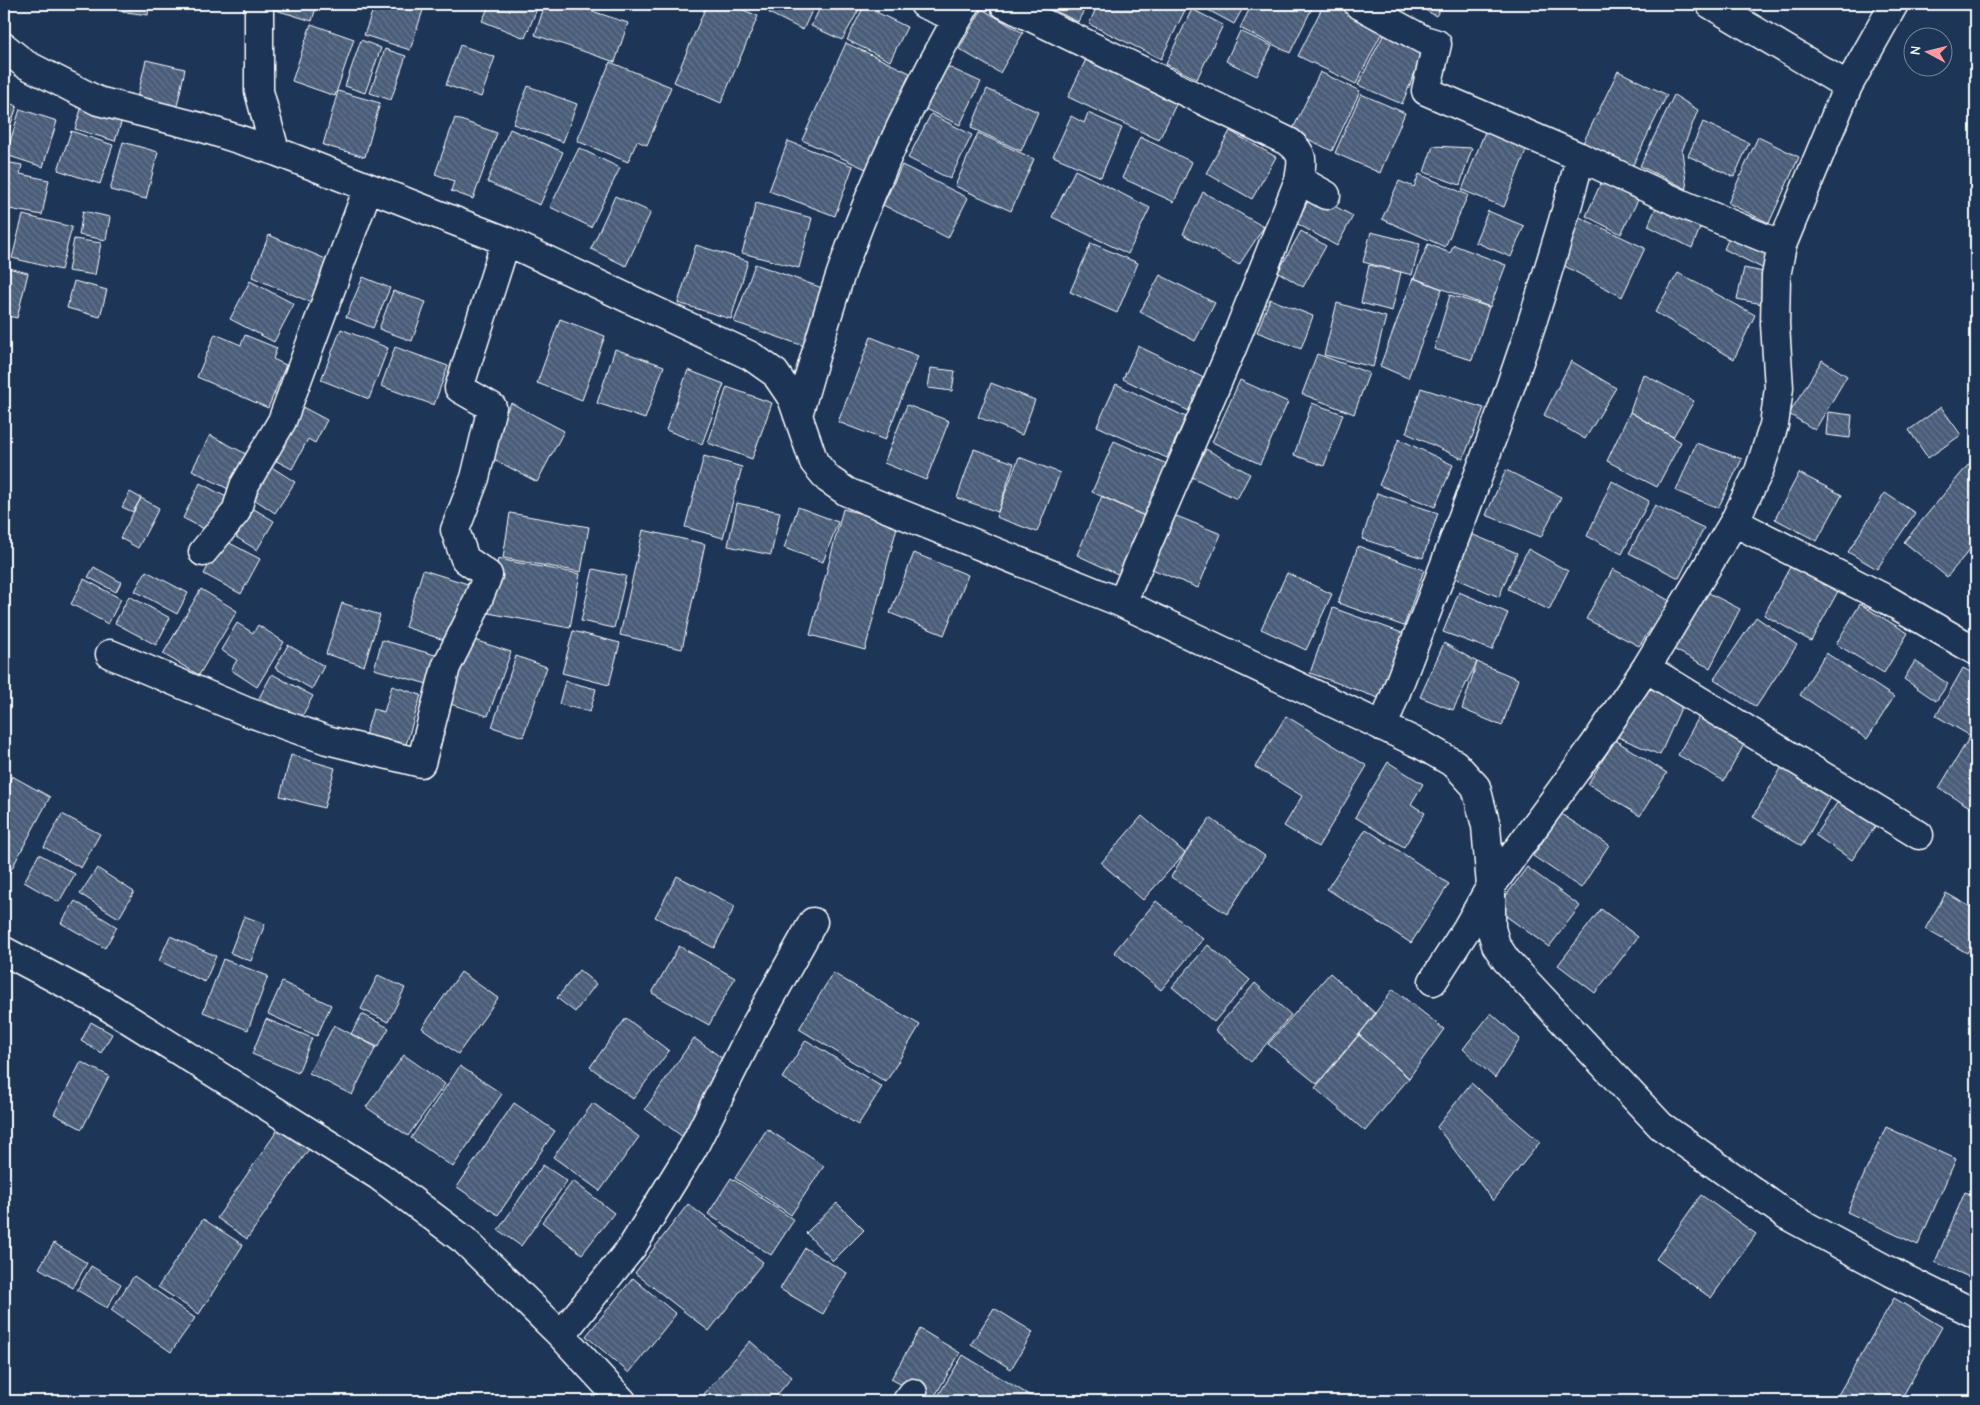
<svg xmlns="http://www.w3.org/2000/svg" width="1980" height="1405" font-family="'Comic Neue',sans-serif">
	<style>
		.building { fill: url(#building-back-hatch); stroke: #fff }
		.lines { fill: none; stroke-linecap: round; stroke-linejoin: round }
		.minor-casing { stroke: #fff; stroke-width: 31 }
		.minor { stroke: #1d3557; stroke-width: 28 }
	</style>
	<defs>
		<pattern id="building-back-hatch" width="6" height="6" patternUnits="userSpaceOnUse" patternTransform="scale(1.25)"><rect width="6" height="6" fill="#4a5d79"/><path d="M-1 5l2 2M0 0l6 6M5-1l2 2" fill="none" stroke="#65758d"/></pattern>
	</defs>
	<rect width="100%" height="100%" fill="#1d3557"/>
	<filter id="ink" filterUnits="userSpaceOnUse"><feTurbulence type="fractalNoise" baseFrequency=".02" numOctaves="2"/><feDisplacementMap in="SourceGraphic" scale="10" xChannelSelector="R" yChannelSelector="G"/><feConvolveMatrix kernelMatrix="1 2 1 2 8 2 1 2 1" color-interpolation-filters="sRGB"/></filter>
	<g filter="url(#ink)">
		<path class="building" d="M 120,4 L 149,4 L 148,15 L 119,11 Z
			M 270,4 L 317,4 L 312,21 L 269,8 Z
			M 375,4 L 425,4 L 410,50 L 364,35 Z
			M 490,4 L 539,4 L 525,38 L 482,21 Z
			M 545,4 L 595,4 L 592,11 L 628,23 L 615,62 L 535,35 Z
			M 707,4 L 729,4 L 758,16 L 721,103 L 674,82 Z
			M 773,4 L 815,4 L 803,30 L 769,13 Z
			M 822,4 L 862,4 L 842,40 L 811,26 Z
			M 1041,4 L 1087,4 L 1078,22 Z
			M 1098,4 L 1188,4 L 1161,59 L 1089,24 Z
			M 1197,4 L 1245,4 L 1234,24 Z
			M 1252,4 L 1314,4 L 1290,53 L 1240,28 Z
			M 1324,4 L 1344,4 L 1386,24 L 1356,84 L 1298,56 Z
			M 1414,4 L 1443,4 L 1436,16 Z
			M 864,6 L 907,27 L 890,61 L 847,40 Z
			M 982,9 L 1023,33 L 1000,73 L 959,49 Z
			M 1192,9 L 1223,25 L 1197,79 L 1166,64 Z
			M 311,24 L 354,39 L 335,96 L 292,81 Z
			M 1388,26 L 1426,45 L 1402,104 L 1358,85 Z
			M 1240,31 L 1272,46 L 1257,76 L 1226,61 Z
			M 361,40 L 381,48 L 365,93 L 345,86 Z
			M 846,43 L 910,73 L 866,169 L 802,140 Z
			M 460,45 L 495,57 L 481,97 L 446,85 Z
			M 385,49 L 406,56 L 391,100 L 370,93 Z
			M 1089,53 L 1179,98 L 1159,140 L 1068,97 Z
			M 146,60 L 185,69 L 176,111 L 136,102 Z
			M 610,62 L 671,87 L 647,145 L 637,141 L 628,162 L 577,141 Z
			M 946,66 L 981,82 L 960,125 L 925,109 Z
			M 1618,71 L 1667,95 L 1632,167 L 1583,143 Z
			M 1320,72 L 1360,91 L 1332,151 L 1292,131 Z
			M 528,86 L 577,104 L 563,142 L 513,124 Z
			M 987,89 L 1038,112 L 1021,151 L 971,128 Z
			M 338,91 L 380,103 L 365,157 L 323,145 Z
			M 1361,94 L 1405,113 L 1380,173 L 1335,153 Z
			M 1674,95 L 1698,110 L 1682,151 L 1687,189 L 1640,166 Z
			M 4,101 L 17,106 L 4,145 Z
			M 82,106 L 123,117 L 115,141 L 75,129 Z
			M 20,109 L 57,121 L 43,167 L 6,155 Z
			M 1088,113 L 1122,128 L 1101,177 L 1053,156 L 1071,116 L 1084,123 Z
			M 931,114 L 972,135 L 950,179 L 908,158 Z
			M 455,118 L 497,133 L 473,199 L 451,191 L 454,181 L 435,174 Z
			M 1703,122 L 1749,143 L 1734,177 L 1688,156 Z
			M 1488,124 L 1530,141 L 1504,207 L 1462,190 Z
			M 510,129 L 563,152 L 540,205 L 487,182 Z
			M 71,131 L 113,145 L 100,184 L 58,170 Z
			M 1230,131 L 1276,157 L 1252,199 L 1206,173 Z
			M 978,133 L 1034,159 L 1011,211 L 955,186 Z
			M 1140,137 L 1192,162 L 1174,202 L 1122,178 Z
			M 1758,137 L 1799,157 L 1769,223 L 1728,203 Z
			M 788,141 L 853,166 L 835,216 L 769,191 Z
			M 123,142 L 158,152 L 146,199 L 110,190 Z
			M 1433,146 L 1472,148 L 1460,185 L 1424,172 Z
			M 579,148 L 620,168 L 591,227 L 550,207 Z
			M 5,162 L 22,165 L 20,174 L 49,180 L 42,215 L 4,208 Z
			M 902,165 L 968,198 L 948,238 L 883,205 Z
			M 1075,170 L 1150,208 L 1128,254 L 1052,217 Z
			M 1419,174 L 1468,195 L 1445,247 L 1382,219 L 1399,181 L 1414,187 Z
			M 1604,176 L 1642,192 L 1621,234 L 1586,216 Z
			M 1203,192 L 1264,227 L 1239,265 L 1183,234 Z
			M 1312,194 L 1353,216 L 1337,246 L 1296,223 Z
			M 615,196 L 651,212 L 626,266 L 591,249 Z
			M 756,203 L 812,218 L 799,268 L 742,253 Z
			M 1658,203 L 1703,221 L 1692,248 L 1648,226 Z
			M 83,211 L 110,217 L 106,240 L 79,235 Z
			M 1488,211 L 1524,226 L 1511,257 L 1475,242 Z
			M 23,215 L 72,227 L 61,270 L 12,258 Z
			M 1575,215 L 1645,248 L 1622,297 L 1559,263 Z
			M 1301,231 L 1326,246 L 1303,287 L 1278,272 Z
			M 1732,231 L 1771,250 L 1762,268 L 1724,249 Z
			M 1371,232 L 1420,244 L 1412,275 L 1363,262 Z
			M 269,235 L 328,260 L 310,302 L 252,277 Z
			M 74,239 L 101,243 L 95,275 L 68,271 Z
			M 1091,243 L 1138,263 L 1117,313 L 1070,292 Z
			M 1428,244 L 1450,253 L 1454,245 L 1506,265 L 1490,307 L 1414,278 Z
			M 696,245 L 748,261 L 731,319 L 678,303 Z
			M 755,264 L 825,289 L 804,346 L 734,322 Z
			M 1369,265 L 1401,272 L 1392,311 L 1361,303 Z
			M 4,267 L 28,273 L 17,318 L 4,315 Z
			M 1744,268 L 1768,273 L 1762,304 L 1737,299 Z
			M 1678,273 L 1755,315 L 1734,359 L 1655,312 Z
			M 1160,275 L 1215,303 L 1195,341 L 1140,312 Z
			M 363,277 L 390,288 L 373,328 L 346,317 Z
			M 1413,278 L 1442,289 L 1408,378 L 1380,366 Z
			M 74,281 L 107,290 L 100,317 L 67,308 Z
			M 250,281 L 294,304 L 274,342 L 230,319 Z
			M 393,291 L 426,302 L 412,341 L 379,329 Z
			M 1450,295 L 1489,307 L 1472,360 L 1434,349 Z
			M 1270,299 L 1313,316 L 1301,349 L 1257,332 Z
			M 1337,303 L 1386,317 L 1373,367 L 1324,355 Z
			M 560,319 L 605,336 L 582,400 L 537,383 Z
			M 341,329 L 388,348 L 369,399 L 321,380 Z
			M 215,334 L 241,345 L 245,335 L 277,348 L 273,359 L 286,365 L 268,408 L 197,377 Z
			M 871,337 L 918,356 L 885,440 L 838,422 Z
			M 1138,346 L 1204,378 L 1189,411 L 1123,379 Z
			M 395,347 L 448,366 L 434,405 L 381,386 Z
			M 615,349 L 664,366 L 645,419 L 597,403 Z
			M 1317,354 L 1369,373 L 1354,414 L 1302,394 Z
			M 1822,360 L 1847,376 L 1815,430 L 1789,414 Z
			M 1571,361 L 1616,388 L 1585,439 L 1544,415 Z
			M 931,368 L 955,371 L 952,391 L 928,388 Z
			M 688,370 L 724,384 L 702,444 L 666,430 Z
			M 1643,374 L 1694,401 L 1673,437 L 1630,412 Z
			M 1240,380 L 1288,402 L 1260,464 L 1212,442 Z
			M 991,383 L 1035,400 L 1022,435 L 978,417 Z
			M 1116,384 L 1186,417 L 1167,458 L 1097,426 Z
			M 727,387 L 772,403 L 752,459 L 708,443 Z
			M 1421,388 L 1484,408 L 1463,459 L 1406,433 Z
			M 295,403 L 327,420 L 315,443 L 308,439 L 292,469 L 267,456 Z
			M 511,403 L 564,431 L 537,482 L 484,454 Z
			M 1312,403 L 1343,414 L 1324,466 L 1294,455 Z
			M 907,405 L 949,421 L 926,480 L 884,463 Z
			M 1941,407 L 1961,435 L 1928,458 L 1909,430 Z
			M 1630,412 L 1681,442 L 1657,487 L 1607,461 Z
			M 1828,412 L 1852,415 L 1850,438 L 1826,435 Z
			M 210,435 L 248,455 L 230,490 L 192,470 Z
			M 1399,439 L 1453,465 L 1435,507 L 1379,485 Z
			M 1114,441 L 1174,467 L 1151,519 L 1092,492 Z
			M 1696,443 L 1742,459 L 1718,508 L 1676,491 Z
			M 974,449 L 1014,463 L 998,512 L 957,498 Z
			M 1206,449 L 1250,474 L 1237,499 L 1192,477 Z
			M 704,456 L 742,467 L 723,538 L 685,527 Z
			M 1019,457 L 1060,473 L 1037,532 L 996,517 Z
			M 1974,458 L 1976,461 L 1976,542 L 1947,577 L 1904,542 Z
			M 267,464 L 295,482 L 275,513 L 248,495 Z
			M 1506,470 L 1561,497 L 1541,537 L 1486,515 Z
			M 1799,473 L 1842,495 L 1817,541 L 1775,519 Z
			M 1612,481 L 1649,501 L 1622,554 L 1587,536 Z
			M 200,483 L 230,499 L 212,533 L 183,518 Z
			M 130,492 L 141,498 L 133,512 L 122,507 Z
			M 1377,493 L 1438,513 L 1423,558 L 1362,539 Z
			M 1885,493 L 1915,513 L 1877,569 L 1848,552 Z
			M 1102,496 L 1151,519 L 1124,577 L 1077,555 Z
			M 141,498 L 159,508 L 138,548 L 120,538 Z
			M 737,503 L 780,512 L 771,555 L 728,546 Z
			M 1655,505 L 1704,528 L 1679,578 L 1629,553 Z
			M 798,507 L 838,522 L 823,562 L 784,548 Z
			M 254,509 L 274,521 L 257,550 L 236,537 Z
			M 843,509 L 898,523 L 865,650 L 810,635 Z
			M 510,513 L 589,527 L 581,572 L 503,558 Z
			M 1174,515 L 1221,534 L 1198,588 L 1152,569 Z
			M 643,530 L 705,544 L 682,649 L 620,635 Z
			M 1464,531 L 1517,553 L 1499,597 L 1446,574 Z
			M 222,539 L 260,559 L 241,594 L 204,574 Z
			M 1358,546 L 1424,570 L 1404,626 L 1338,603 Z
			M 1528,549 L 1568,571 L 1549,610 L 1508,589 Z
			M 914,553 L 968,575 L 944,635 L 890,613 Z
			M 1796,556 L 1843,582 L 1811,641 L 1764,615 Z
			M 498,559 L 580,574 L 570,628 L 488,613 Z
			M 94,567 L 121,582 L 116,592 L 88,577 Z
			M 593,569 L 626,576 L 614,628 L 581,621 Z
			M 1613,569 L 1670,601 L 1639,646 L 1586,619 Z
			M 423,570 L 471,585 L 453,643 L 405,627 Z
			M 146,571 L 188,593 L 177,614 L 135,591 Z
			M 1287,573 L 1332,594 L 1306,650 L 1261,629 Z
			M 84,579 L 121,599 L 108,624 L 71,604 Z
			M 201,589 L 237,611 L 199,675 L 163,654 Z
			M 1703,590 L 1740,609 L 1710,668 L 1673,649 Z
			M 1459,592 L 1508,613 L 1492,650 L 1443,632 Z
			M 129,596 L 170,618 L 156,645 L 115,623 Z
			M 342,603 L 380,615 L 364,666 L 326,654 Z
			M 1860,604 L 1908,633 L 1884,673 L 1836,644 Z
			M 1333,608 L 1405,634 L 1381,699 L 1310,673 Z
			M 1756,617 L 1797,645 L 1756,707 L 1714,679 Z
			M 237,623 L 253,633 L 258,625 L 284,642 L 257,687 L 231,670 L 237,660 L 221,650 Z
			M 573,631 L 620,643 L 609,685 L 562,673 Z
			M 465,637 L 511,652 L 488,716 L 444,702 Z
			M 382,640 L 439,656 L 431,685 L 374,669 Z
			M 1444,643 L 1477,662 L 1453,710 L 1420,697 Z
			M 288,645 L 324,666 L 312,689 L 275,668 Z
			M 1826,653 L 1894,697 L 1867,739 L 1800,695 Z
			M 516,656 L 547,667 L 523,737 L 492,727 Z
			M 1915,661 L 1948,684 L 1936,701 L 1904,679 Z
			M 1477,662 L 1518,679 L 1502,726 L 1462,709 Z
			M 1963,668 L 1976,675 L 1976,739 L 1936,716 Z
			M 272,674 L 313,696 L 300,720 L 259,698 Z
			M 565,681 L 596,689 L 590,712 L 559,704 Z
			M 1641,682 L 1684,701 L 1660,755 L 1618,737 Z
			M 392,686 L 421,695 L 405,748 L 365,736 L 373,709 L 384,712 Z
			M 1701,713 L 1747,739 L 1724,781 L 1678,755 Z
			M 1286,716 L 1367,766 L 1318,847 L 1284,826 L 1302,796 L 1255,767 Z
			M 1969,738 L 1976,740 L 1976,811 L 1939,788 Z
			M 1615,740 L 1667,773 L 1640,816 L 1588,784 Z
			M 291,755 L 335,768 L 324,808 L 280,796 Z
			M 1388,762 L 1423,784 L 1411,804 L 1425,813 L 1404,847 L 1355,817 Z
			M 1783,765 L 1832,794 L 1802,846 L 1753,817 Z
			M 12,776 L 50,797 L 4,883 L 4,792 Z
			M 1839,800 L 1876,825 L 1852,860 L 1815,835 Z
			M 62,814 L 100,834 L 81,868 L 44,847 Z
			M 1561,814 L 1609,845 L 1581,888 L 1533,856 Z
			M 1142,816 L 1185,853 L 1143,900 L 1101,863 Z
			M 1210,818 L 1265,856 L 1227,914 L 1171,877 L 1185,853 Z
			M 1366,829 L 1449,884 L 1411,943 L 1327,889 Z
			M 39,854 L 75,874 L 59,902 L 24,882 Z
			M 1527,867 L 1580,906 L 1549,947 L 1496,909 Z
			M 97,868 L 134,892 L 119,918 L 80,894 Z
			M 677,876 L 735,906 L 714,948 L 655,917 Z
			M 1946,893 L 1976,910 L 1976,938 L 1967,953 L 1925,929 Z
			M 75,901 L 117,927 L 105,948 L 61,923 Z
			M 1156,901 L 1203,939 L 1161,990 L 1114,952 Z
			M 1601,909 L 1638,937 L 1595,993 L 1558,965 Z
			M 244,916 L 265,924 L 251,961 L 230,953 Z
			M 170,936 L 216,956 L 205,982 L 159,961 Z
			M 1208,945 L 1250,980 L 1214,1022 L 1172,987 Z
			M 679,946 L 735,978 L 709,1025 L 652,993 Z
			M 223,959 L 268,976 L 248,1030 L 203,1012 Z
			M 579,970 L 596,984 L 575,1012 L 557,998 Z
			M 461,972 L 498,998 L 458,1054 L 422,1028 Z
			M 833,973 L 920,1025 L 886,1082 L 799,1029 Z
			M 1330,973 L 1376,1014 L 1317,1084 L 1268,1044 Z
			M 378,975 L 405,988 L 388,1022 L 361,1009 Z
			M 282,982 L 331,1005 L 317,1036 L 268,1014 Z
			M 1255,983 L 1291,1015 L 1251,1062 L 1215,1030 Z
			M 1393,989 L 1444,1029 L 1409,1078 L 1359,1035 Z
			M 1491,1013 L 1520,1039 L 1495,1078 L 1463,1049 Z
			M 362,1014 L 389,1028 L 378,1047 L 351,1034 Z
			M 626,1018 L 669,1051 L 633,1099 L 590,1067 Z
			M 266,1019 L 312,1038 L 298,1073 L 252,1054 Z
			M 91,1022 L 112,1034 L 101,1053 L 81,1041 Z
			M 334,1025 L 376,1047 L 352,1095 L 309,1073 Z
			M 1359,1035 L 1409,1078 L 1365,1131 L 1315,1088 Z
			M 694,1038 L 733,1066 L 683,1137 L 645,1109 Z
			M 806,1040 L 882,1087 L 858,1125 L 782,1078 Z
			M 404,1055 L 445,1084 L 408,1136 L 366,1107 Z
			M 81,1062 L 109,1076 L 82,1129 L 54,1114 Z
			M 460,1066 L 502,1094 L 453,1167 L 411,1138 Z
			M 1471,1083 L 1540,1142 L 1493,1201 L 1437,1127 Z
			M 514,1103 L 555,1131 L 498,1215 L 457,1187 Z
			M 593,1103 L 639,1137 L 600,1191 L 553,1157 Z
			M 1886,1127 L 1956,1159 L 1918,1245 L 1847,1212 Z
			M 279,1128 L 309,1149 L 247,1239 L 217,1218 Z
			M 767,1129 L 824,1166 L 791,1215 L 735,1178 Z
			M 543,1165 L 567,1181 L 521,1246 L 498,1230 Z
			M 731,1178 L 794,1220 L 771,1255 L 708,1214 Z
			M 573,1181 L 614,1213 L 582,1254 L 542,1222 Z
			M 1965,1192 L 1976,1196 L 1976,1280 L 1935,1262 Z
			M 1701,1195 L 1756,1234 L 1711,1298 L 1656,1259 Z
			M 837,1203 L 864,1230 L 833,1261 L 806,1233 Z
			M 688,1204 L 763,1262 L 709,1331 L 635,1273 Z
			M 203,1219 L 243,1245 L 199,1314 L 158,1287 Z
			M 54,1243 L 87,1263 L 73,1288 L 39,1268 Z
			M 805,1248 L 847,1273 L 823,1314 L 780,1289 Z
			M 91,1266 L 121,1284 L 107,1308 L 77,1290 Z
			M 134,1276 L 195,1318 L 171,1352 L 111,1310 Z
			M 633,1278 L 676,1314 L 629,1373 L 586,1336 Z
			M 1894,1298 L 1942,1327 L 1900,1401 L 1837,1401 L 1835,1400 Z
			M 994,1308 L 1033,1332 L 1011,1369 L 971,1344 Z
			M 920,1329 L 960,1353 L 932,1401 L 891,1379 Z
			M 750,1341 L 792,1377 L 772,1401 L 698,1401 Z
			M 963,1355 L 1039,1401 L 935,1401 Z"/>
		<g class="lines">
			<defs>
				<path id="minor" d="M 259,4 L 259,91 L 275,151
					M 924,4 L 957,18
					M 1004,4 L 1289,142 C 1305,154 1302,162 1299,180 L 1232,348 L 1122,603
					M 1358,4 L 1424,40 L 1437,44 L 1426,91 L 1580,157 L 1684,205 L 1782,245
					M 1710,4 L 1848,86
					M 4,47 L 25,64 L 98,101 L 200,127 L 275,151 L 506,241 L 751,356 L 775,373 L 792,398 L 814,462 L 828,479 L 847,492 L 1122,603 L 1422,745 L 1455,764 L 1476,787 L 1486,826 L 1491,886 L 1491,928 L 1496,945 L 1506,960 L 1661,1126 L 1788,1216 L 1891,1272 L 1976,1314
					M 1299,180 L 1326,195
					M 798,415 C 813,364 827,312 845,262 C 877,173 918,85 966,4
					M 1734,522 L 1886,599 L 1976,651
					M 203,552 L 236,512 L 244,486 L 282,421 L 368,188
					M 110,654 L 245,711 L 327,740 L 421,763 L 446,667 L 470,619 L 488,575 L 465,559 L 455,530 L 475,478 L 492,407 L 459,388 L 506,241
					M 1646,668 L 1919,835
					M 1383,727 C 1437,582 1496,438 1542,291 C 1555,246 1570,202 1580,157
					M 4,951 L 104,1004 L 379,1176 L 464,1240 L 561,1335 L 622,1401
					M 1433,981 L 1467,928 L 1491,886 L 1595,744 L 1646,668 L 1734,522 L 1759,471 L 1774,425 L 1779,388 L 1775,324 L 1776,276 L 1782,245 L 1848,86 L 1894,4
					M 561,1335 L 632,1247 L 693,1148 L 752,1031 L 813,922
					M 907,1401 L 913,1393"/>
			</defs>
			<use href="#minor" class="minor-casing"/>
			<use href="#minor" class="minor"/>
		</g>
	</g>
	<rect width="1980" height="1405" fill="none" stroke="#1d3557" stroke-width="20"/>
	<rect x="10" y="10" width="1960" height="1385" fill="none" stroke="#fff" stroke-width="2" filter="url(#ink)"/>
	<g transform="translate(1928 52) rotate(277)"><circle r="24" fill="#1d3557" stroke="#77869a"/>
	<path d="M0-4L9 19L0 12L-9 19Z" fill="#ff9aa2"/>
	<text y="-8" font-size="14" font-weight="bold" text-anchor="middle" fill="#ffffff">N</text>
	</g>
</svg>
